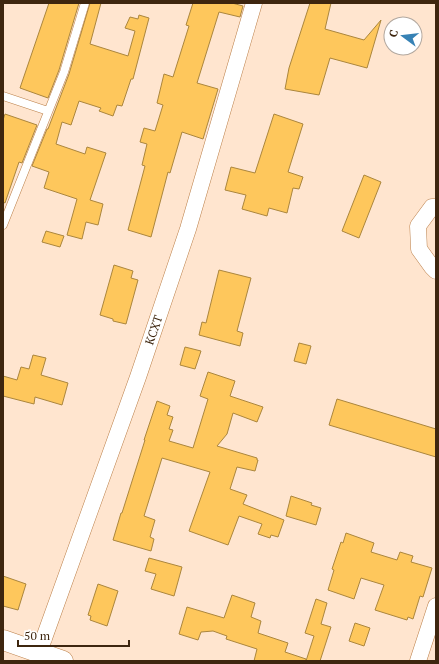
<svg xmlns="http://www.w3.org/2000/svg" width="439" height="664" font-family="'PT Serif',serif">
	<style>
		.building { fill: #fec75c; stroke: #ab863d }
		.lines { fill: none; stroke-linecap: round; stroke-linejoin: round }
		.service-casing { stroke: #bc814b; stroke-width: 9 }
		.minor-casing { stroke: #bc814b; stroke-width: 17 }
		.tertiary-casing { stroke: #bc814b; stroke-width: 21 }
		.service { stroke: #fff; stroke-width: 8 }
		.minor { stroke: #fff; stroke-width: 16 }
		.tertiary { stroke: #fff; stroke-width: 20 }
		.labels { text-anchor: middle; stroke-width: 3; stroke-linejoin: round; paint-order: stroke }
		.street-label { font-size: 12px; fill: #3e260f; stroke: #fff }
	</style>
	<rect width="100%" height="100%" fill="#ffe5cf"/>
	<path class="building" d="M 49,3 L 79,3 L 59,70 L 48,98 L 20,88 Z
		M 90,3 L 101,3 L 90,44 L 128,56 L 135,31 L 125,28 L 130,17 L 138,19 L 139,15 L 149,18 L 133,79 L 131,79 L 122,106 L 117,105 L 113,116 L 99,111 L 101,108 L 79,101 L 71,125 L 62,122 L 56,144 L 85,154 L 87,147 L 106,153 L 90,200 L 103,204 L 98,225 L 86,222 L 82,239 L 67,235 L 77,199 L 44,188 L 49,172 L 32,166 L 47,129 L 48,129 L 69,74 Z
		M 193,3 L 232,3 L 243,6 L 240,17 L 219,12 L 197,83 L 218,89 L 203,139 L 182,132 L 170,173 L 168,172 L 151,237 L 128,230 L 145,166 L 142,165 L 147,144 L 140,142 L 144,128 L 155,131 L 163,105 L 157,103 L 164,74 L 173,77 L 189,26 L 186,25 Z
		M 310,3 L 331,3 L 325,29 L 364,40 L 381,20 L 367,68 L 330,58 L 319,95 L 285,89 L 289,68 Z
		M 5,114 L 37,125 L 22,163 L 19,162 L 5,203 L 3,202 L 3,120 Z
		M 274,114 L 303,124 L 288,172 L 303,177 L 299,189 L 293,188 L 287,213 L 269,208 L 267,216 L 242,209 L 246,195 L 225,190 L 231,167 L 255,173 Z
		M 364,175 L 381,182 L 359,238 L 342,231 Z
		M 46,231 L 64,236 L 60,247 L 42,242 Z
		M 114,265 L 133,271 L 131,278 L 138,280 L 126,324 L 113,321 L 113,319 L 100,315 Z
		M 219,270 L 251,278 L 237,331 L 243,333 L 240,346 L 199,335 L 202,322 L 206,323 Z
		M 299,343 L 311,346 L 306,364 L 294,361 Z
		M 185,347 L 201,351 L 195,369 L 180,365 Z
		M 33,355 L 46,358 L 41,375 L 68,383 L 62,405 L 35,397 L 34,404 L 3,396 L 3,376 L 17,380 L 21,367 L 29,369 Z
		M 208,372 L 235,381 L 230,396 L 263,407 L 257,422 L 233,413 L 227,434 L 217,446 L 257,458 L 257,460 L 258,460 L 255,471 L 237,467 L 230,489 L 247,495 L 243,504 L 284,520 L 278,537 L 271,535 L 270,538 L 258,534 L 262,524 L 239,516 L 228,545 L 189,531 L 210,472 L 162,458 L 144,516 L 155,520 L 150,537 L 154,539 L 151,551 L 113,540 L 121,513 L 122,513 L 145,440 L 144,440 L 157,401 L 170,406 L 167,415 L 173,417 L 169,429 L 173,430 L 169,441 L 193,448 L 208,399 L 200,396 Z
		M 337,399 L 436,429 L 436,457 L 329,425 Z
		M 291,496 L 312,503 L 311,505 L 321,508 L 316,525 L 286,516 Z
		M 346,533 L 374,543 L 371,552 L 397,560 L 400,552 L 413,556 L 411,562 L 432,568 L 423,597 L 420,596 L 413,619 L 408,617 L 407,620 L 375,610 L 384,585 L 361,578 L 354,599 L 328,590 L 334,570 L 332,569 L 341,542 L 343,543 Z
		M 149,558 L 182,567 L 174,596 L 151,589 L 156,574 L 145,571 Z
		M 3,576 L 26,584 L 18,610 L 3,606 Z
		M 98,584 L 118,591 L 107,626 L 90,620 L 91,616 L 88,615 Z
		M 232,595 L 255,603 L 251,617 L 261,621 L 258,633 L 288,643 L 285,652 L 306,659 L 306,661 L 254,661 L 257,649 L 226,639 L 227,636 L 213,631 L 201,632 L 198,640 L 179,634 L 187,607 L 224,618 Z
		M 316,599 L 327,603 L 321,624 L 331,627 L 320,661 L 306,661 L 314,636 L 305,633 Z
		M 355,623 L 370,628 L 364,646 L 349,641 Z"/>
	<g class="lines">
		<defs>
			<path id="service" d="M 3,96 L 48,111
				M 3,225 L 64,72 L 85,3"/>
			<path id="minor" d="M 436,207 L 432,207 L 418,226 L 419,249 L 432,267 L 436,271
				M 39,652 L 138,377 L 188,229 L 254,3
				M 418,661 L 436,606"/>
			<path id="tertiary" d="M 3,640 L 63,661"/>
		</defs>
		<use href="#service" class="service-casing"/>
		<use href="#minor" class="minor-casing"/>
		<use href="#tertiary" class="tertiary-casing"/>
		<use href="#service" class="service"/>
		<use href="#minor" class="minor"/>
		<use href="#tertiary" class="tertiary"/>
	</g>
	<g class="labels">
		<g class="street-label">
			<text transform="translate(154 330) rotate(-71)" y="4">КСХТ</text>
		</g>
	</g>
	<rect width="439" height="664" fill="none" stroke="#3e260f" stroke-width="8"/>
	<g transform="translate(403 36) rotate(285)"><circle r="19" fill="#ffffff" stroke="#b2a89f"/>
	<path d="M0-3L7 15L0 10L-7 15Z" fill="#3782b5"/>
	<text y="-6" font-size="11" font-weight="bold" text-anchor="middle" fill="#3e260f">С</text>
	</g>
	<path d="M18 640v6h111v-6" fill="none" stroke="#3e260f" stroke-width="2"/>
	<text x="24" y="640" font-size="12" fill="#3e260f" stroke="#ffffff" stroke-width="3" paint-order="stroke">50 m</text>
</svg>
